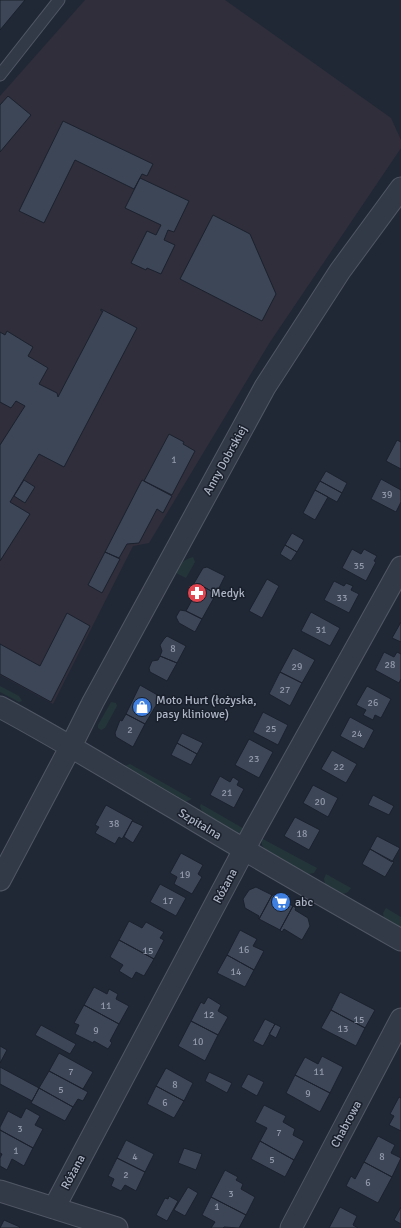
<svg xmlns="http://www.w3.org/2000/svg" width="401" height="1228" font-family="Signika,sans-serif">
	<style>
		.medical { fill: #302e3b }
		.green { fill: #233538 }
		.building { fill: #3c4657; stroke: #1b212d }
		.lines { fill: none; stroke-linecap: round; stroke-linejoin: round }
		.lane-casing { stroke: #515765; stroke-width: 13 }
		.street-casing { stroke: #515765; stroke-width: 23 }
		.lane { stroke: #333a47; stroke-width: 11 }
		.street { stroke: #333a47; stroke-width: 21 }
		.labels { text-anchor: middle; stroke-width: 3; stroke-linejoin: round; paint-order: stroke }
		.number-label { font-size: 10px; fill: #9198a9 }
		.street-label { font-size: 12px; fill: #adb4c4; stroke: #191f2b }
		.poi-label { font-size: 12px; fill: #adb4c4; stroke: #191f2b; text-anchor: start }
	</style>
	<rect width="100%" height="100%" fill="#202836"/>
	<path class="medical" d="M 85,0 L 225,0 L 391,118 L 401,140 L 401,148 L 270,342 L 149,543 L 133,546 L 53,704 L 0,675 L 0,96 Z"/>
	<path class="green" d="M 193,557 L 195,562 L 186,578 L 174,572 C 179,565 184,559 193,557 Z
		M 0,686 L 19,696 L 22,701 L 19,702 L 0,692 Z
		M 111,702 L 116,703 L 117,706 L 105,728 L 101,730 L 98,728 L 98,725 Z
		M 130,764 L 192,799 L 185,802 L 125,766 Z
		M 201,804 L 246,830 L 241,834 L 239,833 L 202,812 L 200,806 Z
		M 261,838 L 317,868 L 314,873 L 308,874 L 265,849 L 262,845 Z
		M 326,874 L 351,888 L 348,892 L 343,894 L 325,884 L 324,879 Z
		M 386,908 L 401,917 L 401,928 L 384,919 L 383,913 Z"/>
	<path class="building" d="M 0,0 L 25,0 L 0,30 Z
		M 8,96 L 31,115 L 0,152 L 0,105 Z
		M 63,121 L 153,164 L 147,176 L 142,174 L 134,189 L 75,160 L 44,223 L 19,211 Z
		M 140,178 L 189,201 L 174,232 L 168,230 L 164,240 L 175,245 L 161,274 L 147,268 L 146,270 L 131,263 L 147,231 L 156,235 L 161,225 L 125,208 Z
		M 213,215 L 250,234 L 276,294 L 262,321 L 180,279 Z
		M 101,309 L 137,328 L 64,467 L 39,454 L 10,502 L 30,514 L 0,561 L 0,445 L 25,406 L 16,401 L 11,408 L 0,402 L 0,332 L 5,335 L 7,331 L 33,347 L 28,356 L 48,368 L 39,384 L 57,393 L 58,397 L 103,311 L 101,311 Z
		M 169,434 L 184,442 L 183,444 L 195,451 L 172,495 L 144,481 Z
		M 397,440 L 401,442 L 401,469 L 386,461 Z
		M 326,471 L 347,483 L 342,493 L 320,481 Z
		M 381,479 L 401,490 L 401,502 L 396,512 L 371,499 Z
		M 24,480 L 35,487 L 25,503 L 14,496 Z
		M 142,480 L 172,496 L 163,513 L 157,509 L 139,543 L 127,544 L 119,558 L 105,552 Z
		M 320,481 L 342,493 L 337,502 L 315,490 Z
		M 315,490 L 328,497 L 315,520 L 303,513 Z
		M 292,533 L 304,540 L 297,552 L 285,545 Z
		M 285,545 L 297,552 L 291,561 L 280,554 Z
		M 352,549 L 361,554 L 364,549 L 377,556 L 374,561 L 376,562 L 366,581 L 342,568 Z
		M 105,552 L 120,559 L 102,593 L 88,585 Z
		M 207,567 L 225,576 L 216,594 L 199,584 L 193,585 L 203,568 Z
		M 267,579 L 279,586 L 262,618 L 249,611 Z
		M 334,581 L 344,586 L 346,583 L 353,586 L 351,590 L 359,594 L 349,613 L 324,600 Z
		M 199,584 L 216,594 L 202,619 L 186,611 L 192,600 L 189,593 L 193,585 Z
		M 180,610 L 186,611 L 202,619 L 195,632 L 179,623 L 176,617 Z
		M 311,612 L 340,628 L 330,646 L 301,631 Z
		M 67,613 L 90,626 L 51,702 L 0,674 L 0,644 L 40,666 Z
		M 401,622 L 401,642 L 392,638 Z
		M 167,636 L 186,646 L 177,663 L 160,656 L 162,651 L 160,645 L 164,639 Z
		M 293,648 L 315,660 L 302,683 L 280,672 Z
		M 384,652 L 394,657 L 397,652 L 401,654 L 401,679 L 399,683 L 375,670 Z
		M 160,656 L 177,663 L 167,681 L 150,672 L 149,668 L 152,661 L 158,660 Z
		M 280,672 L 302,683 L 290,706 L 269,694 Z
		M 140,685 L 161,697 L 145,724 L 126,714 Z
		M 367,686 L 391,699 L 381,718 L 375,715 L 373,720 L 363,715 L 366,710 L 356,705 Z
		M 263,712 L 288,725 L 278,745 L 253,732 Z
		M 126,714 L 145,724 L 133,747 L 116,737 L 115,733 L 120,720 L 122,721 Z
		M 350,717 L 374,730 L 364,749 L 340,736 Z
		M 182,733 L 203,743 L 197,754 L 177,743 Z
		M 249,739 L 273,752 L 259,778 L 235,765 Z
		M 177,743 L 197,754 L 191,765 L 171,755 Z
		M 332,750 L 357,764 L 346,783 L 321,769 Z
		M 220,776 L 230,782 L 233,777 L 239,781 L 237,785 L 244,789 L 234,808 L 210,795 Z
		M 313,785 L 338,798 L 328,817 L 303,803 Z
		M 373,795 L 394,806 L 389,815 L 368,805 Z
		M 106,805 L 133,820 L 122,839 L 119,837 L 115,844 L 95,833 L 99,827 L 95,825 Z
		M 295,817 L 320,830 L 309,850 L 284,836 Z
		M 132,821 L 143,826 L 133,843 L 124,837 Z
		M 377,836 L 400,848 L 392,862 L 370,849 Z
		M 370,849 L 394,862 L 385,877 L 362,864 Z
		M 181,853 L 203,865 L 198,874 L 202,877 L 192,894 L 174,884 L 177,877 L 170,873 Z
		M 160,884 L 186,898 L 176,916 L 150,902 Z
		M 256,887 L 272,895 L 259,919 L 258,918 L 259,916 L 245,908 L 243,899 L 249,890 Z
		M 272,895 L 293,906 L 280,930 L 259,919 Z
		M 293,906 L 296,908 L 295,910 L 308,918 L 310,926 L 302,940 L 284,929 L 282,932 L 280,930 Z
		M 129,921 L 142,928 L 146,922 L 164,932 L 160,938 L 164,940 L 154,959 L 119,940 Z
		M 240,930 L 257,939 L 253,946 L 264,951 L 254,970 L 227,955 Z
		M 119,940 L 154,959 L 144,976 L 136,972 L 132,979 L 119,971 L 123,965 L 110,957 Z
		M 227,955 L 254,970 L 245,987 L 217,973 Z
		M 94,987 L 107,994 L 109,989 L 118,994 L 116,999 L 129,1006 L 119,1024 L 84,1005 Z
		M 340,992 L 375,1010 L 365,1028 L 331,1010 Z
		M 208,997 L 221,1005 L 218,1011 L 228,1017 L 218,1035 L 191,1021 L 201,1002 L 204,1004 Z
		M 84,1005 L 119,1024 L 110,1041 L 112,1043 L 108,1049 L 94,1041 L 93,1043 L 75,1034 L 79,1025 L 74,1023 Z
		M 331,1010 L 365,1028 L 356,1046 L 321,1028 Z
		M 265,1019 L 275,1024 L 263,1046 L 253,1041 Z
		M 191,1021 L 218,1035 L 205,1061 L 178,1046 Z
		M 275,1024 L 281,1027 L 276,1038 L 269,1034 Z
		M 41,1025 L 76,1044 L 70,1054 L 35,1035 Z
		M 0,1046 L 7,1050 L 0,1063 Z
		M 59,1053 L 93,1072 L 83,1089 L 49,1071 Z
		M 322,1056 L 343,1067 L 330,1093 L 295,1075 L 305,1057 L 318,1064 Z
		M 0,1067 L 39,1088 L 32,1101 L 0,1084 Z
		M 166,1068 L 193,1083 L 184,1101 L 156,1086 Z
		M 49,1071 L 88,1092 L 83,1101 L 78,1099 L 73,1107 L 39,1088 Z
		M 209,1072 L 232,1083 L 227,1093 L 205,1081 Z
		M 248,1074 L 264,1082 L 257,1096 L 241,1087 Z
		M 295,1075 L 330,1093 L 320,1112 L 286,1093 Z
		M 156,1086 L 184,1101 L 174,1118 L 147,1104 Z
		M 39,1088 L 73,1107 L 65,1121 L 31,1103 Z
		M 399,1097 L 401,1098 L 401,1131 L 389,1125 L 394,1116 L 390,1114 Z
		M 264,1105 L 286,1116 L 283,1122 L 295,1129 L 293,1135 L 304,1141 L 294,1160 L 260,1141 L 267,1128 L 255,1122 Z
		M 26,1108 L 40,1116 L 35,1125 L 43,1129 L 33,1148 L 0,1130 L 0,1127 L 8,1111 L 21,1118 Z
		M 0,1130 L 33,1148 L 24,1166 L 12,1159 L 7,1170 L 0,1166 L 0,1158 L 2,1154 L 0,1153 Z
		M 378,1136 L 395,1145 L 391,1153 L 401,1158 L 392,1177 L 364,1162 Z
		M 126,1140 L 154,1154 L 145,1172 L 117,1158 Z
		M 260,1141 L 294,1160 L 285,1177 L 251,1159 Z
		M 184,1148 L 202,1154 L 196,1170 L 178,1163 Z
		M 117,1158 L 145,1172 L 136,1191 L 125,1185 L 121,1191 L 111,1186 L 114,1179 L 108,1176 Z
		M 364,1162 L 392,1177 L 378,1203 L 346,1186 L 351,1176 L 355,1179 Z
		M 225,1170 L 238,1177 L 236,1180 L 243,1184 L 241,1189 L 255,1197 L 246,1215 L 211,1197 Z
		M 188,1187 L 198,1193 L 185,1216 L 174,1210 Z
		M 169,1196 L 178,1201 L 167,1221 L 156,1215 L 165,1198 L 168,1199 Z
		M 211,1197 L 246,1215 L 239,1228 L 224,1227 L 223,1228 L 211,1228 L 215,1222 L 202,1215 Z
		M 340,1207 L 357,1216 L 353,1225 L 358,1228 L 329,1228 Z
		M 401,1207 L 401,1224 L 394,1220 Z
		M 4,1220 L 20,1227 L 19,1228 L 0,1228 Z"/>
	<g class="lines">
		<defs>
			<path id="lane" d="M 0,75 L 59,0"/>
			<path id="street" d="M 0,707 C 62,740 121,777 181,812 C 254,856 327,898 401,940
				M 0,880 L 71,746 L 93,702 L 265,387 L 340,271 L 401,188
				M 0,1191 L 117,1228
				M 54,1208 L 254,831 L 401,567
				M 291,1228 L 401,1019"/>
		</defs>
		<use href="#lane" class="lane-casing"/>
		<use href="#street" class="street-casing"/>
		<use href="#lane" class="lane"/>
		<use href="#street" class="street"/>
	</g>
	<defs>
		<symbol id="pharmacy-disc" viewBox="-11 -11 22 22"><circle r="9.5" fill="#e0444e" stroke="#191f2b"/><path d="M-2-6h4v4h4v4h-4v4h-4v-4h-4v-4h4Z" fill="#fff"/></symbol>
		<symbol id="shop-disc" viewBox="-11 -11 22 22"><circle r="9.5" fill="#3f7fe0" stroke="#191f2b"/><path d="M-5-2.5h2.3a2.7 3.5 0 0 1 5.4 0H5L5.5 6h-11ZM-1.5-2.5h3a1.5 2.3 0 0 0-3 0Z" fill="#fff"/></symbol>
		<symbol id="supermarket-disc" viewBox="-11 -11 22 22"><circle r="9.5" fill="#3f7fe0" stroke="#191f2b"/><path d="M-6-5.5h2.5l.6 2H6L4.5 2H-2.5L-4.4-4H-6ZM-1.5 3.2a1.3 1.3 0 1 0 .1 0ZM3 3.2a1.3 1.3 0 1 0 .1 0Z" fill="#fff"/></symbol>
	</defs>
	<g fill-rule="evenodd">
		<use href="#pharmacy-disc" x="186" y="582" width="22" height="22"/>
		<use href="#shop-disc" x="131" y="696" width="22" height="22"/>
		<use href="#supermarket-disc" x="270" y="891" width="22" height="22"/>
	</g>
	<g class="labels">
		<g class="number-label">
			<text x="174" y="463">1</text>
			<text x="387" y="498">39</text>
			<text x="359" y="569">35</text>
			<text x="342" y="601">33</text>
			<text x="321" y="633">31</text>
			<text x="173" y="652">8</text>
			<text x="390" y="668">28</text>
			<text x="297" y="670">29</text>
			<text x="285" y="693">27</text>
			<text x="373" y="706">26</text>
			<text x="271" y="732">25</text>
			<text x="130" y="733">2</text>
			<text x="357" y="737">24</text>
			<text x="254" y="762">23</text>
			<text x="339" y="770">22</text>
			<text x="227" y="796">21</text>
			<text x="320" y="805">20</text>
			<text x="114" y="827">38</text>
			<text x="302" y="837">18</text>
			<text x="185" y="878">19</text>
			<text x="168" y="904">17</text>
			<text x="244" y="953">16</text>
			<text x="148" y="954">15</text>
			<text x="236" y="975">14</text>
			<text x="106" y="1009">11</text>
			<text x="209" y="1018">12</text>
			<text x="359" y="1023">15</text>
			<text x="343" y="1032">13</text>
			<text x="96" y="1034">9</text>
			<text x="198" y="1045">10</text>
			<text x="71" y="1075">7</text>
			<text x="319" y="1075">11</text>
			<text x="175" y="1088">8</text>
			<text x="61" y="1093">5</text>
			<text x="308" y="1097">9</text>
			<text x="165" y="1106">6</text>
			<text x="20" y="1132">3</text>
			<text x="279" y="1136">7</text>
			<text x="16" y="1154">1</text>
			<text x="135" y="1160">4</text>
			<text x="382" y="1160">8</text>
			<text x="272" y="1163">5</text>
			<text x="126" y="1178">2</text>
			<text x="368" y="1186">6</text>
			<text x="231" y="1197">3</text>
			<text x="217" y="1210">1</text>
		</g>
		<g class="street-label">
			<text transform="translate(225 460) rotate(-61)" y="4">Anny Dobrskiej</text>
			<text transform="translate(200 824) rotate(31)" y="4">Szpitalna</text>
			<text transform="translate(225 886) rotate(-62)" y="4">Różana</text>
			<text transform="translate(346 1124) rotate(-62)" y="4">Chabrowa</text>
			<text transform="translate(73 1172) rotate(-62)" y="4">Różana</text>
		</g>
		<g class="poi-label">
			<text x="211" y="597">Medyk</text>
			<text x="156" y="704">Moto Hurt (łożyska,<tspan x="156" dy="14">pasy kliniowe)</tspan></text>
			<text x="295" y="906">abc</text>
		</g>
	</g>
</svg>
